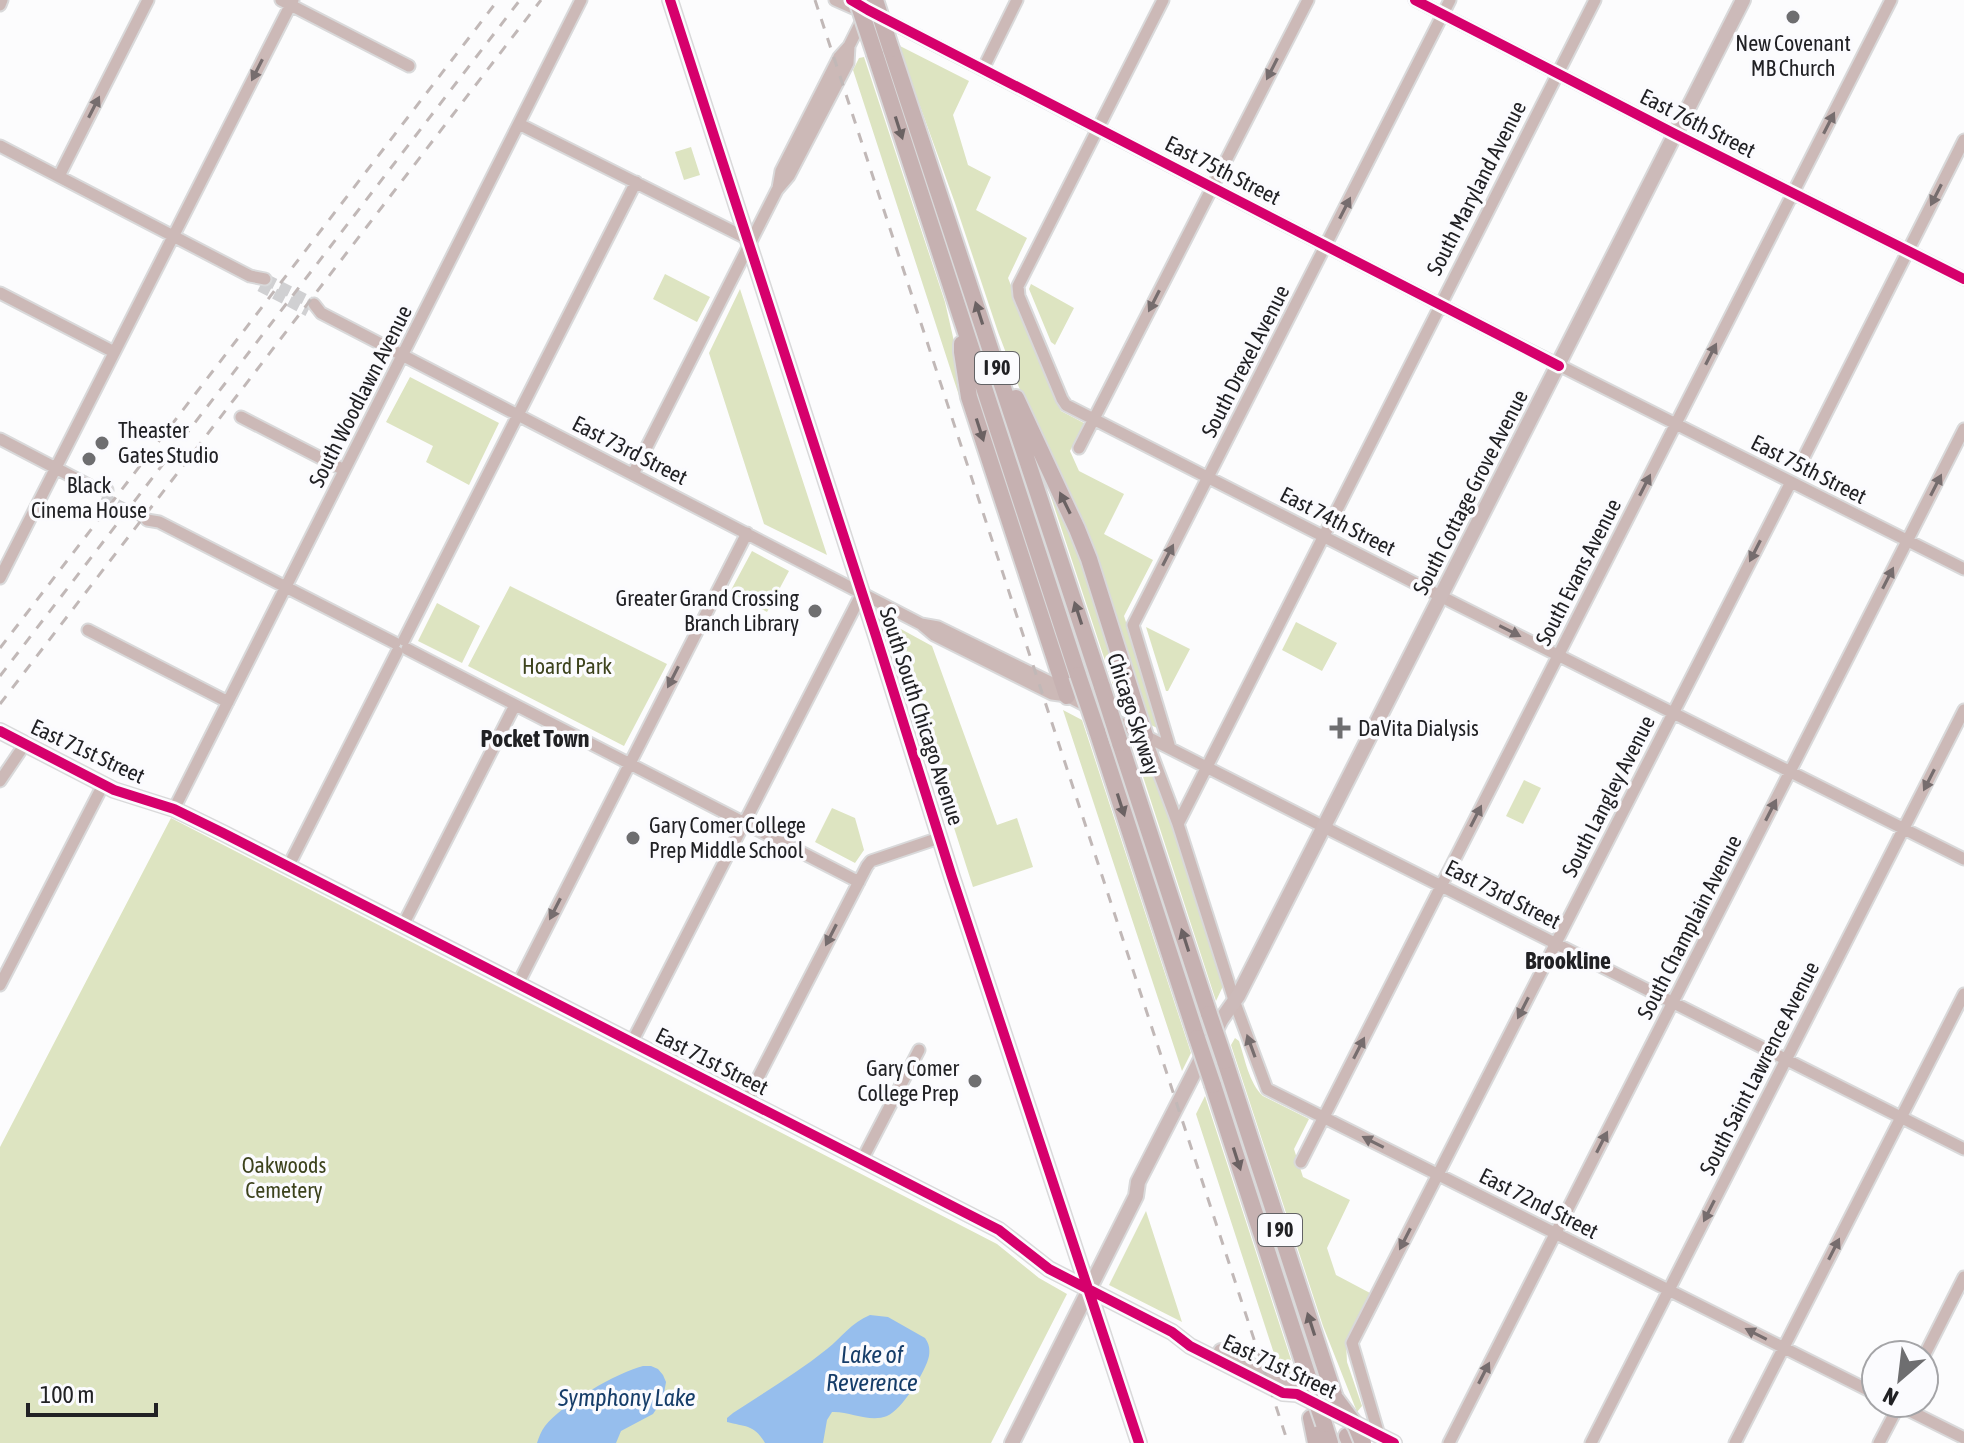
<svg xmlns="http://www.w3.org/2000/svg" width="1964" height="1443" font-family="'Asap Condensed',sans-serif">
	<style>
		.green { fill: #dde4c1 }
		.water { fill: #96beed }
		.lines { fill: none; stroke-linecap: round; stroke-linejoin: round }
		.minor-tunnel { stroke: #d0d0d2; stroke-width: 11; stroke-dasharray: 11 5.5; stroke-linecap: butt }
		.minor-casing { stroke: #d9d9da; stroke-width: 15 }
		.major-casing { stroke: #d9d9da; stroke-width: 18 }
		.highway-casing { stroke: #d9d9da; stroke-width: 20 }
		.minor { stroke: #ccb9b7; stroke-width: 11 }
		.major { stroke: #ccbab9; stroke-width: 14 }
		.highway { stroke: #c6b1b1; stroke-width: 16 }
		.rail { stroke: #c1b8b7; stroke-width: 3; stroke-dasharray: 10 10; stroke-linecap: butt }
		.highway-bridge-casing { stroke: #d9d9da; stroke-width: 20; stroke-linecap: butt }
		.highway-bridge { stroke: #c6b1b1; stroke-width: 16 }
		.cycleway-casing { stroke: #fbfbfe; stroke-width: 15 }
		.cycleway { stroke: #d6006c; stroke-width: 10 }
		.oneway { fill: #766d6e }
		.oneway2 { fill: #6b6263 }
		.poi-dot { fill: #6e6e70; stroke: #fbfbfe; stroke-width: 3 }
		.labels { text-anchor: middle; stroke-width: 7; stroke-linejoin: round; paint-order: stroke }
		.shield { fill: #fbfbfe; stroke: #626265; stroke-width: 2 }
		.shield-label { font-size: 20px; font-weight: bold; fill: #212124 }
		.poi-label { font-size: 22px; fill: #212124; stroke: #fbfbfe; text-anchor: start }
		.street-label { font-size: 22px; fill: #212124; stroke: #fbfbfe }
		.park-label { font-size: 22px; fill: #3d431d; stroke: #fbfbfe }
		.neighbourhood-label { font-size: 24px; font-weight: bold; fill: #212124; stroke: #fbfbfe }
		.water-label { font-size: 24px; font-style: italic; fill: #163d69; stroke: #fbfbfe }
	</style>
	<rect width="100%" height="100%" fill="#fcfcfd"/>
	<path class="green" d="M 898,45 L 969,81 L 953,115 L 968,165 L 991,177 L 976,210 L 1027,238 L 1008,278 L 1061,411 L 1084,423 L 1070,451 L 1079,471 L 1124,494 L 1104,534 L 1153,560 L 1124,616 L 1159,723 L 1157,728 L 1147,723 L 998,332 L 955,203 Z
		M 864,57 L 945,302 L 958,359 L 1052,670 L 1007,543 L 853,70 L 859,58 Z
		M 691,147 L 700,175 L 684,180 L 675,152 Z
		M 665,274 L 710,297 L 697,322 L 653,299 Z
		M 1031,284 L 1074,308 L 1055,345 L 1051,342 L 1029,289 Z
		M 740,289 L 827,555 L 764,524 L 709,353 Z
		M 410,377 L 499,423 L 469,485 L 426,462 L 433,446 L 386,422 Z
		M 1054,489 L 1069,520 L 1132,711 L 1130,714 L 1122,710 L 1114,688 L 1049,491 Z
		M 752,551 L 789,571 L 767,612 L 730,592 Z
		M 510,586 L 667,664 L 624,746 L 468,666 Z
		M 437,603 L 480,626 L 462,663 L 418,641 Z
		M 888,622 L 932,646 L 997,825 L 1017,818 L 1033,867 L 973,887 Z
		M 1296,622 L 1337,643 L 1322,671 L 1282,650 Z
		M 1146,627 L 1190,649 L 1168,691 L 1166,691 Z
		M 1063,710 L 1082,720 L 1191,1053 L 1182,1071 Z
		M 1133,746 L 1149,756 L 1224,984 L 1216,1001 Z
		M 1524,780 L 1541,788 L 1523,824 L 1506,816 Z
		M 832,808 L 855,818 L 864,850 L 855,863 L 815,842 Z
		M 171,818 L 997,1244 L 1039,1278 L 1067,1294 L 991,1443 L 0,1443 L 0,1147 Z
		M 1235,1038 L 1239,1041 C 1245,1059 1249,1083 1263,1096 L 1309,1119 L 1294,1149 L 1303,1177 L 1350,1200 L 1327,1248 L 1336,1275 L 1370,1293 L 1346,1342 L 1347,1362 L 1362,1406 L 1357,1412 L 1323,1326 L 1231,1045 Z
		M 1205,1096 L 1298,1381 L 1280,1372 L 1196,1114 Z
		M 1146,1211 L 1182,1322 L 1109,1285 Z"/>
	<path class="water" d="M 870,1315 L 888,1317 L 925,1338 C 929,1344 930,1348 929,1356 C 926,1371 902,1410 887,1416 C 869,1423 850,1411 832,1412 L 827,1420 L 823,1443 L 765,1443 C 754,1424 745,1427 727,1422 L 727,1418 L 733,1413 C 765,1392 797,1373 827,1349 C 842,1337 851,1323 870,1315 Z
		M 643,1366 L 651,1366 L 658,1369 L 663,1375 L 666,1382 L 663,1399 L 653,1414 L 621,1431 L 616,1443 L 537,1443 C 539,1437 541,1431 545,1426 C 561,1405 618,1372 643,1366 Z"/>
	<g class="lines">
		<path class="minor-tunnel" d="M 265,279 L 314,304
			M 260,286 L 308,311
			M 102,497 L 147,520"/>
		<defs>
			<path id="minor" d="M 281,0 L 409,66
				M 835,0 L 853,8 L 863,10
				M 1163,0 L 1018,286 L 1019,296 L 1062,399 L 1066,405 L 1454,603 L 1964,859
				M 1415,0 L 1675,134 L 1964,279
				M 0,5 L 2,0
				M 879,16 L 1497,334 L 1964,569
				M 983,69 L 1017,0
				M 519,124 L 746,238
				M 0,146 L 250,276 L 265,279
				M 59,176 L 148,0
				M 778,188 L 781,171 L 839,57 L 849,46 L 863,18
				M 0,293 L 114,352
				M 314,304 L 321,313 L 921,624 L 934,635 L 1052,694 L 1067,696
				M 241,417 L 344,470
				M 0,439 L 92,487 L 107,490
				M 1079,448 L 1308,0
				M 1803,459 L 1964,140
				M 633,474 L 777,190 L 789,176 L 848,63 L 849,46
				M 147,520 L 159,522 L 395,643
				M 0,578 L 293,0
				M 921,624 L 938,627 L 1056,685 L 1067,696 L 1324,827 L 1964,1149
				M 88,630 L 228,702
				M 404,640 L 636,182
				M 407,649 L 859,882
				M 1145,736 L 1178,824 L 1235,1003 L 1267,1089 L 1876,1394
				M 1170,748 L 1133,625 L 1450,0
				M 0,781 L 25,744
				M 174,809 L 581,0
				M 1178,824 L 1595,0
				M 288,867 L 397,652
				M 403,925 L 515,705
				M 518,984 L 747,533
				M 0,985 L 103,785
				M 632,1042 L 862,593
				M 746,1101 L 867,866 L 871,861 L 939,838
				M 862,1160 L 919,1050
				M 1301,1162 L 1891,0
				M 1924,1356 L 1964,1277
				M 1894,1403 L 1964,1438
				M 1379,1435 L 1352,1343 L 1791,482
				M 1449,1443 L 1964,429
				M 1591,1443 L 1964,710
				M 1735,1443 L 1964,994
				M 1879,1443 L 1900,1403"/>
			<path id="major" d="M 670,0 L 876,636 L 952,877 L 1139,1443
				M 0,731 L 114,790 L 174,809 L 223,833 L 999,1230 L 1049,1269 L 1172,1332 L 1190,1346 L 1283,1393 L 1297,1394 L 1394,1443
				M 1221,1351 L 1287,1383 L 1297,1394
				M 1012,1443 L 1136,1196 L 1138,1182 L 1221,1020 L 1238,996 L 1743,0"/>
			<path id="highway" d="M 891,49 L 1102,687
				M 875,54 L 1078,675
				M 962,344 L 962,352 L 969,397 L 1067,696
				M 1016,398 L 1077,529 L 1089,559 L 1145,736
				M 1097,731 L 1197,1038
				M 1120,743 L 1209,1014
				M 1225,1061 L 1335,1398
				M 1213,1085 L 1311,1386
				M 1311,1418 L 1316,1443
				M 1324,1424 L 1330,1443
				M 1347,1436 L 1350,1443"/>
		</defs>
		<use href="#minor" class="minor-casing"/>
		<use href="#major" class="major-casing"/>
		<use href="#highway" class="highway-casing"/>
		<use href="#minor" class="minor"/>
		<use href="#major" class="major"/>
		<use href="#highway" class="highway"/>
		<path class="rail" d="M 815,0 L 1288,1443
			M 0,648 L 498,0
			M 0,676 L 520,0
			M 0,704 L 541,0"/>
		<defs>
			<path id="highway-bridge" d="M 857,0 L 875,54
				M 875,0 L 891,49
				M 1078,675 L 1097,731
				M 1102,687 L 1120,743
				M 1209,1014 L 1225,1061
				M 1197,1038 L 1213,1085
				M 1311,1386 L 1324,1424
				M 1335,1398 L 1356,1426 L 1363,1443"/>
		</defs>
		<use href="#highway-bridge" class="highway-bridge-casing"/>
		<use href="#highway-bridge" class="highway-bridge"/>
		<defs>
			<path id="cycleway" d="M 670,0 L 876,636 L 952,877 L 1139,1443
				M 851,0 L 868,10 L 1559,366
				M 1415,0 L 1675,134 L 1964,279
				M 0,731 L 114,790 L 174,809 L 223,833 L 999,1230 L 1049,1269 L 1172,1332 L 1190,1346 L 1283,1393 L 1297,1394 L 1394,1443"/>
		</defs>
		<use href="#cycleway" class="cycleway-casing"/>
		<use href="#cycleway" class="cycleway"/>
	</g>
	<defs><path id="oneway-solid" d="M-6-.8H1V-3.2L6.5 0L1 3.2V.8H-6Z" transform="scale(2)"/></defs>
	<g class="oneway">
		<use href="#oneway-solid" transform="translate(1272 69) rotate(117)"/>
		<use href="#oneway-solid" transform="translate(257 70) rotate(117)"/>
		<use href="#oneway-solid" transform="translate(94 107) rotate(-63)"/>
		<use href="#oneway-solid" transform="translate(1829 123) rotate(-63)"/>
		<use href="#oneway-solid" transform="translate(1936 195) rotate(117)"/>
		<use href="#oneway-solid" transform="translate(1345 208) rotate(-63)"/>
		<use href="#oneway-solid" transform="translate(1154 301) rotate(117)"/>
		<use href="#oneway-solid" transform="translate(1711 354) rotate(-63)"/>
		<use href="#oneway-solid" transform="translate(1645 485) rotate(-63)"/>
		<use href="#oneway-solid" transform="translate(1936 485) rotate(-63)"/>
		<use href="#oneway-solid" transform="translate(1755 551) rotate(117)"/>
		<use href="#oneway-solid" transform="translate(1168 555) rotate(-63)"/>
		<use href="#oneway-solid" transform="translate(1888 578) rotate(-63)"/>
		<use href="#oneway-solid" transform="translate(1510 631) rotate(27)"/>
		<use href="#oneway-solid" transform="translate(673 677) rotate(117)"/>
		<use href="#oneway-solid" transform="translate(1929 780) rotate(117)"/>
		<use href="#oneway-solid" transform="translate(1771 810) rotate(-63)"/>
		<use href="#oneway-solid" transform="translate(1476 816) rotate(-63)"/>
		<use href="#oneway-solid" transform="translate(555 909) rotate(117)"/>
		<use href="#oneway-solid" transform="translate(831 935) rotate(117)"/>
		<use href="#oneway-solid" transform="translate(1523 1008) rotate(117)"/>
		<use href="#oneway-solid" transform="translate(1251 1046) rotate(-110)"/>
		<use href="#oneway-solid" transform="translate(1359 1048) rotate(-63)"/>
		<use href="#oneway-solid" transform="translate(1373 1142) rotate(-153)"/>
		<use href="#oneway-solid" transform="translate(1602 1142) rotate(-63)"/>
		<use href="#oneway-solid" transform="translate(1709 1211) rotate(117)"/>
		<use href="#oneway-solid" transform="translate(1405 1239) rotate(117)"/>
		<use href="#oneway-solid" transform="translate(1834 1249) rotate(-63)"/>
		<use href="#oneway-solid" transform="translate(1756 1334) rotate(-153)"/>
		<use href="#oneway-solid" transform="translate(1484 1373) rotate(-63)"/>
	</g>
	<g class="oneway2">
		<use href="#oneway-solid" transform="translate(899 128) rotate(72)"/>
		<use href="#oneway-solid" transform="translate(979 313) rotate(-108)"/>
		<use href="#oneway-solid" transform="translate(980 430) rotate(72)"/>
		<use href="#oneway-solid" transform="translate(1065 503) rotate(-116)"/>
		<use href="#oneway-solid" transform="translate(1078 613) rotate(-108)"/>
		<use href="#oneway-solid" transform="translate(1121 805) rotate(72)"/>
		<use href="#oneway-solid" transform="translate(1185 940) rotate(-108)"/>
		<use href="#oneway-solid" transform="translate(1237 1159) rotate(72)"/>
		<use href="#oneway-solid" transform="translate(1311 1324) rotate(-108)"/>
	</g>
	<g class="poi-dot">
		<circle cx="1793" cy="17" r="8"/>
		<circle cx="102" cy="443" r="8"/>
		<circle cx="89" cy="459" r="8"/>
		<circle cx="815" cy="611" r="8"/>
		<path d="M1336 716h8v8h8v8h-8v8h-8v-8h-8v-8h8z"/>
		<circle cx="633" cy="838" r="8"/>
		<circle cx="975" cy="1081" r="8"/>
	</g>
	<g class="labels">
		<g class="shield">
			<rect x="975" y="352" width="44" height="32" rx="6"/>
			<rect x="1258" y="1214" width="44" height="32" rx="6"/>
		</g>
		<g class="shield-label">
			<text x="997" y="375">I 90</text>
			<text x="1280" y="1237">I 90</text>
		</g>
		<g class="poi-label">
			<text x="1793" y="51" text-anchor="middle">New Covenant<tspan x="1793" dy="25">MB Church</tspan></text>
			<text x="118" y="438">Theaster<tspan x="118" dy="25">Gates Studio</tspan></text>
			<text x="89" y="493" text-anchor="middle">Black<tspan x="89" dy="25">Cinema House</tspan></text>
			<text x="799" y="606" text-anchor="end">Greater Grand Crossing<tspan x="799" dy="25">Branch Library</tspan></text>
			<text x="1358" y="736">DaVita Dialysis</text>
			<text x="649" y="833">Gary Comer College<tspan x="649" dy="25">Prep Middle School</tspan></text>
			<text x="959" y="1076" text-anchor="end">Gary Comer<tspan x="959" dy="25">College Prep</tspan></text>
		</g>
		<g class="street-label">
			<text transform="translate(1698 123) rotate(27)" y="8">East 76th Street</text>
			<text transform="translate(1223 170) rotate(27)" y="8">East 75th Street</text>
			<text transform="translate(1476 188) rotate(-63)" y="8">South Maryland Avenue</text>
			<text transform="translate(1245 361) rotate(-63)" y="8">South Drexel Avenue</text>
			<text transform="translate(360 396) rotate(-63)" y="8">South Woodlawn Avenue</text>
			<text transform="translate(630 450) rotate(27)" y="8">East 73rd Street</text>
			<text transform="translate(1809 469) rotate(27)" y="8">East 75th Street</text>
			<text transform="translate(1470 492) rotate(-63)" y="8">South Cottage Grove Avenue</text>
			<text transform="translate(1338 521) rotate(27)" y="8">East 74th Street</text>
			<text transform="translate(1578 572) rotate(-63)" y="8">South Evans Avenue</text>
			<text transform="translate(1134 714) rotate(72)" y="8">Chicago Skyway</text>
			<text transform="translate(922 716) rotate(72)" y="8">South South Chicago Avenue</text>
			<text transform="translate(88 751) rotate(25)" y="8">East 71st Street</text>
			<text transform="translate(1608 796) rotate(-63)" y="8">South Langley Avenue</text>
			<text transform="translate(1503 894) rotate(27)" y="8">East 73rd Street</text>
			<text transform="translate(1689 927) rotate(-63)" y="8">South Champlain Avenue</text>
			<text transform="translate(712 1061) rotate(27)" y="8">East 71st Street</text>
			<text transform="translate(1759 1068) rotate(-63)" y="8">South Saint Lawrence Avenue</text>
			<text transform="translate(1539 1203) rotate(27)" y="8">East 72nd Street</text>
			<text transform="translate(1280 1366) rotate(25)" y="8">East 71st Street</text>
		</g>
		<g class="park-label">
			<text x="567" y="674">Hoard Park</text>
			<text x="284" y="1173">Oakwoods<tspan x="284" dy="25">Cemetery</tspan></text>
		</g>
		<g class="neighbourhood-label">
			<text x="535" y="747">Pocket Town</text>
			<text x="1568" y="969">Brookline</text>
		</g>
		<g class="water-label">
			<text x="872" y="1363">Lake of<tspan x="872" dy="28">Reverence</tspan></text>
			<text x="627" y="1406">Symphony Lake</text>
		</g>
	</g>
	<g transform="translate(1900 1379) rotate(208)"><circle r="38" fill="#fbfbfe" stroke="#a4a4a7" stroke-width="2"/>
	<path d="M0-6L14 30L0 20L-14 30Z" fill="#6e6e70"/>
	<text y="-12" font-size="22" font-weight="bold" text-anchor="middle" fill="#212124">N</text>
	</g>
	<path d="M28 1403v12h128v-12" fill="none" stroke="#212124" stroke-width="4"/>
	<text x="40" y="1403" font-size="24" fill="#212124" stroke="#fbfbfe" stroke-width="6" paint-order="stroke">100 m</text>
</svg>
